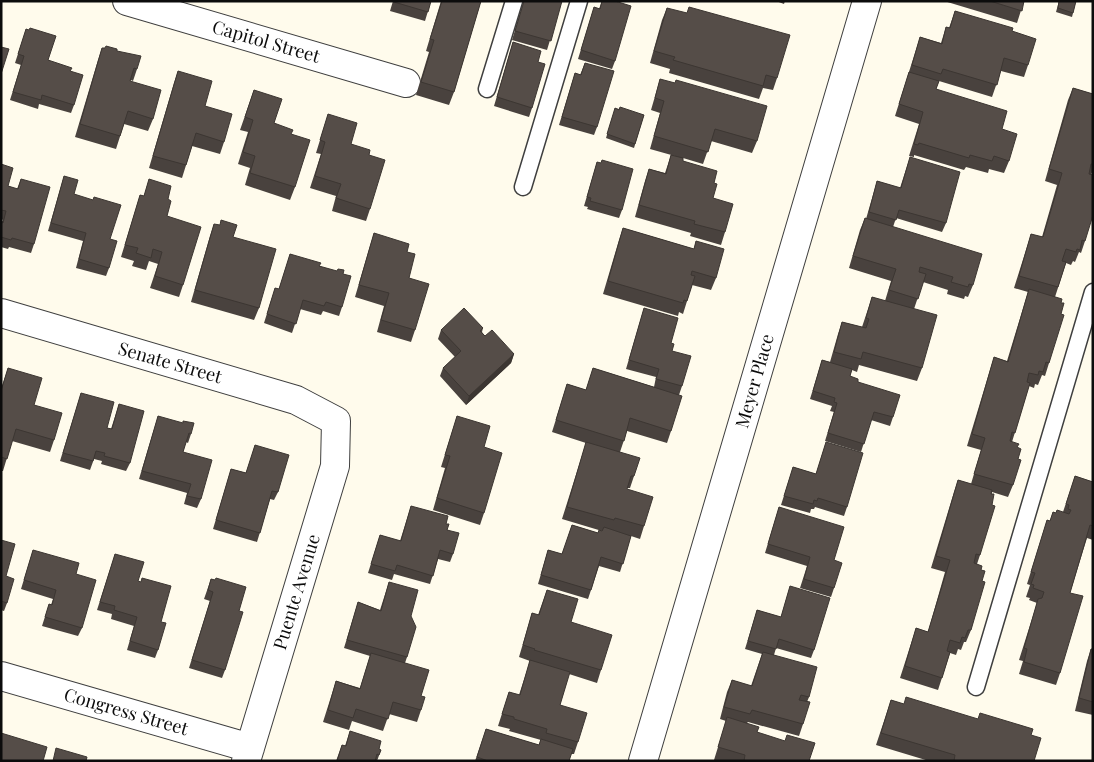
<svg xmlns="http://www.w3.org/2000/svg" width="1094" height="762" font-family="'Playfair Display',serif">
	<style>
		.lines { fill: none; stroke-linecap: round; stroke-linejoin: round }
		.service-casing { stroke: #3f3f3f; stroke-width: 19 }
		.minor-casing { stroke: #3f3f3f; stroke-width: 30 }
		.service { stroke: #fff; stroke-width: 16 }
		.minor { stroke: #fff; stroke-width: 28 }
		.wall { fill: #49423e }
		.shaded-wall { fill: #3c3632 }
		.building { fill: #554d48; stroke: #3c3632 }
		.labels { text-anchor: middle; stroke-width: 5; stroke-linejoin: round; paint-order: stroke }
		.street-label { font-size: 18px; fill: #0c0c0c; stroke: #fff }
	</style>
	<rect width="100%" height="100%" fill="#fffbec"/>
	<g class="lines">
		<defs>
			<path id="service" d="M 487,89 L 514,1
				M 523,187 L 579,1
				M 976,687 L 1093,292"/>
			<path id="minor" d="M 127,1 L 406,83
				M 1,313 L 296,400 L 336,421 L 335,466 L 246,761
				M 1,676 L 250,748
				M 643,761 L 867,1"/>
		</defs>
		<use href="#service" class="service-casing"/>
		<use href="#minor" class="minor-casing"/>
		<use href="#service" class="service"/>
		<use href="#minor" class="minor"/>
	</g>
	<path class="wall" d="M 393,1 L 431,1 L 425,21 L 390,11 Z
		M 441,1 L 481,1 L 454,92 L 449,105 L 416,95 L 429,52 L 426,51 Z
		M 524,1 L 562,1 L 547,50 L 512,40 Z
		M 602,1 L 615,61 L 612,69 L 578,59 L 594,7 L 599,9 Z
		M 776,1 L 785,1 L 784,4 Z
		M 944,1 L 1024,1 L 1017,23 Z
		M 1059,1 L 1076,1 L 1072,17 L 1056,12 Z
		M 667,8 L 777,78 L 773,90 L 763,88 L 759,99 L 669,73 L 670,69 L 650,63 L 662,20 Z
		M 955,11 L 1012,31 L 1028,65 L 1024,77 L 1001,71 L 992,97 L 939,81 L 936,89 L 1002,129 L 1009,161 L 1004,173 L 989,169 L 988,173 L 966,167 L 964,170 L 914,155 L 914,157 L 909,156 L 919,124 L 895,116 L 920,37 L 941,43 L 946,27 L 949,28 Z
		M 26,29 L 48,60 L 70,71 L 74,105 L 71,113 L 39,104 L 38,109 L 10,100 L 21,65 L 15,63 Z
		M 513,42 L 538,62 L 532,108 L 529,117 L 494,106 Z
		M 102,48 L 117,51 L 137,69 L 133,81 L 131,80 L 130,81 L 153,119 L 148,131 L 124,124 L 116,149 L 75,137 L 98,60 Z
		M 585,63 L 597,127 L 594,135 L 559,125 L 575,73 L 580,75 Z
		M 178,71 L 205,106 L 224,142 L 220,154 L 192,146 L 182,178 L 149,168 L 174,83 Z
		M 660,79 L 757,141 L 752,153 L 711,141 L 703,164 L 683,158 L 683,161 L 714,183 L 713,198 L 725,232 L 721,245 L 690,236 L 691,233 L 635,217 L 645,181 L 649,169 L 665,173 L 671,155 L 682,158 L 650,149 L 660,113 L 651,110 Z
		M 1073,88 L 1093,94 L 1093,170 L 1091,175 L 1085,241 L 1081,253 L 1079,252 L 1075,262 L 1073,261 L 1071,265 L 1066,263 L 1055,297 L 1061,303 L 1061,314 L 1049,363 L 1045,376 L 1042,375 L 1038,385 L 1035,384 L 1034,388 L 1029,386 L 1012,442 L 1017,447 L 1018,459 L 1013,485 L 1008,497 L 992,492 L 980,555 L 977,564 L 981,570 L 982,581 L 971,630 L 966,642 L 964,642 L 961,650 L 958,649 L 956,655 L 950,653 L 938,690 L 900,678 L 916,628 L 928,632 L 945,572 L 931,568 L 954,492 L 958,480 L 971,484 L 981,450 L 967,446 L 990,370 L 994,357 L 1007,361 L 1028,292 L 1014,288 L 1031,234 L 1042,237 L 1057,185 L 1045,181 L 1068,100 Z
		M 254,90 L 274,123 L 291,134 L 295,187 L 290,200 L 245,185 L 250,168 L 238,164 L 248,132 L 240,130 Z
		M 615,108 L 644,115 L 634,148 L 606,138 Z
		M 328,114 L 351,144 L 369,155 L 370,209 L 366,221 L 332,211 L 336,196 L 310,188 L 321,154 L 316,153 Z
		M 910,157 L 946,223 L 942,232 L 896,218 L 893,227 L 973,285 L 968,297 L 965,296 L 964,299 L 947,294 L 948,290 L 923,282 L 914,309 L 922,368 L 917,381 L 859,365 L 857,372 L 852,370 L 850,376 L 858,382 L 893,417 L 890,426 L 871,420 L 861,452 L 825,441 L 834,412 L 830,411 L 832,406 L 810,399 L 822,360 L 830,362 L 838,334 L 842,322 L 862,327 L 872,297 L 885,301 L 891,281 L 849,268 L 860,230 L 865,218 L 866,219 L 877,181 L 900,188 Z
		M 597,162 L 622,210 L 619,218 L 587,209 L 588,207 L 584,206 Z
		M 1,164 L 8,186 L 17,189 L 21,179 L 34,244 L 31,253 L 9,247 L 8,249 L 1,247 L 1,222 L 3,220 L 1,219 Z
		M 64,176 L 74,194 L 110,239 L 109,268 L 106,276 L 76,268 L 83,241 L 48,231 Z
		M 149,179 L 168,199 L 167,216 L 183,285 L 179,297 L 150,288 L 158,264 L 149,261 L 146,270 L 132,266 L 134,261 L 121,257 L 140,195 L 144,196 Z
		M 214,224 L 259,308 L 254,320 L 191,302 L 210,236 Z
		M 623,228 L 694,249 L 696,241 L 716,278 L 711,290 L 692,285 L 683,314 L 679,312 L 678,316 L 603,294 L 619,240 Z
		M 374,233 L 407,252 L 409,278 L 415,330 L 411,342 L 377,332 L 384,306 L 355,297 L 370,246 Z
		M 290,254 L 319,266 L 343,274 L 342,307 L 339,316 L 323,311 L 321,315 L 300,309 L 292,333 L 264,323 L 275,288 L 279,289 Z
		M 644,308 L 671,343 L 672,351 L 682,386 L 679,395 L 671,431 L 667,443 L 627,431 L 620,452 L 634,476 L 630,488 L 627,488 L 627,489 L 644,526 L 640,539 L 631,536 L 620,572 L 599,566 L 588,599 L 538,584 L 548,550 L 562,554 L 572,525 L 598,533 L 602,531 L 562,519 L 586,443 L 552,432 L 567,384 L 586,390 L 593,368 L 654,387 L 656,377 L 626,369 Z
		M 483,328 L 482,332 L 485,336 L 514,354 L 511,363 L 466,405 L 440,376 L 443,368 L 455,357 L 438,339 L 441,330 Z
		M 8,368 L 34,405 L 54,440 L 50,452 L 12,441 L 3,471 L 1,471 L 1,389 Z
		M 81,393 L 107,428 L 111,429 L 119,404 L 130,463 L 126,471 L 101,464 L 102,461 L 94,459 L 90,470 L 60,461 Z
		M 158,416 L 191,434 L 188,443 L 186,442 L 183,452 L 201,499 L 197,508 L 184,504 L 187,493 L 139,479 Z
		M 457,416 L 484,513 L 480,525 L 433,510 L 445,468 L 441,467 Z
		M 826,442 L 847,507 L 844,516 L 815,507 L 814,509 L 811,509 L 810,513 L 781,505 L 793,467 L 816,474 Z
		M 255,445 L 278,492 L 274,500 L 270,499 L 257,542 L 213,529 L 231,469 L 246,473 Z
		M 1075,476 L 1093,482 L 1093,540 L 1087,538 L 1070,593 L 1060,673 L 1056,685 L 1019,674 L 1023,661 L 1019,660 L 1037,603 L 1029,600 L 1030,598 L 1026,597 L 1030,585 L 1027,584 L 1047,520 L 1050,521 L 1053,512 L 1056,513 L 1063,512 Z
		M 411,506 L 446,524 L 453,554 L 450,562 L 438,559 L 430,584 L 394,574 L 392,580 L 368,573 L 380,535 L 400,541 Z
		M 779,507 L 834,560 L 834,588 L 831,597 L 800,588 L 807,566 L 765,553 Z
		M 1,540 L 6,576 L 7,603 L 4,611 L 1,610 Z
		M 33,550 L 76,574 L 82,628 L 78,636 L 42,626 L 49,604 L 51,605 L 53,599 L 21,589 Z
		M 115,554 L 138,581 L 161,622 L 158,650 L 155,658 L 127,650 L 134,626 L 111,619 L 112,614 L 97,610 Z
		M 211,579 L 215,580 L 239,611 L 225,670 L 222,678 L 189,668 L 210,601 L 204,599 Z
		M 389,582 L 411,616 L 407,657 L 405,663 L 421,696 L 421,710 L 417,722 L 389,714 L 383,731 L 352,721 L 349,730 L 323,722 L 336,681 L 360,688 L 370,656 L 344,648 L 358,602 L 380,610 Z
		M 790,586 L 814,650 L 811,658 L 776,648 L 774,655 L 809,697 L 807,702 L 803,724 L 799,736 L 748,722 L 747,723 L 757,732 L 809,761 L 718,761 L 714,760 L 726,721 L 720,719 L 727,692 L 732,680 L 751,686 L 762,654 L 745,649 L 757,610 L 781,617 Z
		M 547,590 L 571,622 L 601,670 L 597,683 L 569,674 L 560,705 L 578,742 L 574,754 L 571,754 L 569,761 L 475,761 L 486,729 L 539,745 L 541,740 L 509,731 L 510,729 L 498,726 L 509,692 L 519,695 L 530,661 L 519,657 L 532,613 L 538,615 Z
		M 1091,649 L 1093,649 L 1093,715 L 1075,711 L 1087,661 Z
		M 891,700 L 903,704 L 1031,735 L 1034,761 L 929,761 L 876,745 Z
		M 350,731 L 381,750 L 377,761 L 336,761 L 342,745 L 345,746 Z"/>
	<path class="shaded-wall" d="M 514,354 L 511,363 L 466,405 L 469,396 Z"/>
	<path class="building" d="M 394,1 L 431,1 L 428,12 L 394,2 Z
		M 442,1 L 481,1 L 454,92 L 421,82 L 434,40 L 430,39 Z
		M 524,1 L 562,1 L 551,41 L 515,31 Z
		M 602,1 L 615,1 L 631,6 L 615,61 L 581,50 L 594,7 L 600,9 Z
		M 990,1 L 1024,1 L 1022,11 Z
		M 1059,1 L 1076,1 L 1073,13 L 1058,8 Z
		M 689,7 L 790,35 L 777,78 L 766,75 L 763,86 L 673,60 L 675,57 L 654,51 L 667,8 L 687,13 Z
		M 955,11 L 1013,28 L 1012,31 L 1036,39 L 1028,65 L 1004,58 L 997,85 L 943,69 L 941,74 L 912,65 L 920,37 L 942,44 L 946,27 L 950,28 Z
		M 30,28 L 56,36 L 48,60 L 72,68 L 70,71 L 83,75 L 74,105 L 42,95 L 41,100 L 13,92 L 24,56 L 18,54 L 26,29 L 29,30 Z
		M 513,42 L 541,51 L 538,62 L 545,64 L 532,108 L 497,97 Z
		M 106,46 L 117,49 L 117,51 L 141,56 L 137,69 L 134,68 L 130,81 L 161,90 L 153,119 L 128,111 L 120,136 L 80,124 L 102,48 L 105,48 Z
		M 1,47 L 9,49 L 1,74 Z
		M 585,63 L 614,71 L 597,127 L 562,117 L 575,73 L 581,75 Z
		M 178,71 L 212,81 L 205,106 L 232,114 L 224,142 L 196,133 L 186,165 L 153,156 Z
		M 909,72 L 939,81 L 936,89 L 1007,111 L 1002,129 L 1017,134 L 1009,161 L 994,156 L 992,161 L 970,155 L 969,158 L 919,143 L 918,145 L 914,144 L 923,112 L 899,104 Z
		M 660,79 L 675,83 L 676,80 L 767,106 L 757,141 L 715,129 L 708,152 L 654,136 L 664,101 L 655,98 Z
		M 1073,88 L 1093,94 L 1093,164 L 1091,164 L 1089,174 L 1093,175 L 1093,215 L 1085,241 L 1082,240 L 1080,250 L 1077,249 L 1076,252 L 1066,249 L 1062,261 L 1066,262 L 1058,287 L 1019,276 L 1031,234 L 1043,237 L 1062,173 L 1049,169 Z
		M 254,90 L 282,99 L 274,123 L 293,130 L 291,134 L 310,140 L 295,187 L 250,173 L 255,156 L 243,152 L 253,120 L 245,117 Z
		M 620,107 L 644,115 L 635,144 L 607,134 L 615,108 L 619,110 Z
		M 328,114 L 357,123 L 351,144 L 370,150 L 369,155 L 385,160 L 370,209 L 336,198 L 341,184 L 315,176 L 325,142 L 320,140 Z
		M 671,155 L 683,158 L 683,161 L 717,171 L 714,183 L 717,184 L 713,198 L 733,204 L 725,232 L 694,224 L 695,221 L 639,205 L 649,169 L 666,174 Z
		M 910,157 L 960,172 L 946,223 L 899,210 L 896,220 L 869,212 L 877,181 L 901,188 Z
		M 602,160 L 633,169 L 622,210 L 590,201 L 591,198 L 587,197 L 597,162 L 601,163 Z
		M 1,164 L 13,168 L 8,186 L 18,189 L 21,179 L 50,187 L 34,244 L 12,238 L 11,240 L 1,237 L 1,222 L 3,223 L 6,211 L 1,210 Z
		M 64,176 L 78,180 L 74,194 L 93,200 L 94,197 L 121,205 L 110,239 L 117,241 L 109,268 L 79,259 L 86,233 L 51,223 Z
		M 149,179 L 171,186 L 168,199 L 171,201 L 167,216 L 201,227 L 183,285 L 155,276 L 162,252 L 153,249 L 151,258 L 136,253 L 138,248 L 125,245 L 140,195 L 144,196 Z
		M 865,218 L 982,254 L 973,285 L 969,284 L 968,287 L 951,282 L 953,277 L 920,267 L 919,272 L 926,274 L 918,299 L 889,290 L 896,269 L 853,256 Z
		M 221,220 L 237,225 L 233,237 L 276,249 L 259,308 L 195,290 L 214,224 L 220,225 Z
		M 623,228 L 694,249 L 696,241 L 724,249 L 716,278 L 692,271 L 691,275 L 695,276 L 687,301 L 684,300 L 683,303 L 608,281 Z
		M 374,233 L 409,244 L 407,252 L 415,254 L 409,278 L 429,284 L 415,330 L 381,320 L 389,293 L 359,285 Z
		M 290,254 L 321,263 L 319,266 L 337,271 L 338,269 L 344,270 L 343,274 L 351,276 L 342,307 L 326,302 L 324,306 L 303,300 L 296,324 L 267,314 L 275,288 L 279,289 Z
		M 1029,289 L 1062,299 L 1061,303 L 1064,303 L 1061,314 L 1064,315 L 1049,363 L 1046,362 L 1043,372 L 1039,371 L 1038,375 L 1029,373 L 1027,382 L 1030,383 L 1015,433 L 1012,432 L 1010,441 L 1019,444 L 1017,447 L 1021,449 L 1018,459 L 1021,460 L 1013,485 L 974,474 L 985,438 L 972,434 L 994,357 L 1008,362 Z
		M 872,297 L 937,315 L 922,368 L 863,352 L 861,359 L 834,352 L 842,322 L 866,328 L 869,319 L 866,318 Z
		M 464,308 L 483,328 L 480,331 L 485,336 L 492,330 L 514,354 L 469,396 L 443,368 L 461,351 L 441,330 Z
		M 644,308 L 678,318 L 671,343 L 674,344 L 672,351 L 691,356 L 682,386 L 656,379 L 659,369 L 629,360 Z
		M 822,360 L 852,369 L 850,376 L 858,379 L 858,382 L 900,395 L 893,417 L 874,412 L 864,444 L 828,433 L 837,403 L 834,402 L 835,398 L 813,391 Z
		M 8,368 L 42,378 L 34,405 L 62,413 L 54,440 L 16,429 L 7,459 L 1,457 L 1,391 Z
		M 593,368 L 682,396 L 671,431 L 630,418 L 624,441 L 556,420 L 567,384 L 586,390 Z
		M 81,393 L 114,402 L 107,428 L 112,429 L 119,404 L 144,411 L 130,463 L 104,456 L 105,453 L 96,451 L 93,461 L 63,453 Z
		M 158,416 L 183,423 L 183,421 L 194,423 L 191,434 L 189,433 L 183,452 L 212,460 L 201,499 L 187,496 L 191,484 L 142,471 Z
		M 457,416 L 490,426 L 484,447 L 502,453 L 484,513 L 437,498 L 450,456 L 445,455 Z
		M 586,442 L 640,458 L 634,476 L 631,476 L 627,489 L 653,497 L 644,526 L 615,518 L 614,520 L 567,507 Z
		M 826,442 L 863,453 L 847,507 L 818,498 L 817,501 L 814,500 L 813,504 L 784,496 L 793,467 L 816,474 Z
		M 255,445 L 289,455 L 278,492 L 272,491 L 260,533 L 216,520 L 231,469 L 246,473 Z
		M 1075,476 L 1093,482 L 1093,526 L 1090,525 L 1070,593 L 1083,596 L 1060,673 L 1024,662 L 1027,649 L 1024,648 L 1038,599 L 1042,598 L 1044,592 L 1033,588 L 1034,585 L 1031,584 L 1035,573 L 1031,572 L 1047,520 L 1050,521 L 1053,512 L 1056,513 L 1057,510 L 1069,514 L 1071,510 L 1068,509 L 1069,505 L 1066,504 Z
		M 958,480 L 992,490 L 991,494 L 994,494 L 992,505 L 995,506 L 980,555 L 976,554 L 974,563 L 982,566 L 981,570 L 985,571 L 982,581 L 985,582 L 971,630 L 968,630 L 965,638 L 962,637 L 960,643 L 950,640 L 947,651 L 950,652 L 942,678 L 905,666 L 916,628 L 928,632 L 950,560 L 936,556 Z
		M 411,506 L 448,516 L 446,524 L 449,524 L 447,530 L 459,533 L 453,554 L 440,550 L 433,576 L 397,565 L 395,571 L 371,564 L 380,535 L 401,541 Z
		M 779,507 L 844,527 L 834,560 L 842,563 L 834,588 L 804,579 L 810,557 L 768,544 Z
		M 572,525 L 598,533 L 599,530 L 602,531 L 604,527 L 631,536 L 623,564 L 601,557 L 591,590 L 541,575 L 548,550 L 562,554 Z
		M 1,540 L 15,544 L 6,576 L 14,579 L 7,603 L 1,601 Z
		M 33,550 L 79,563 L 76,574 L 96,580 L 82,628 L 45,617 L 49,604 L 52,605 L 56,590 L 24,580 Z
		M 115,554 L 144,562 L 138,581 L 141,582 L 142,578 L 171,586 L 161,622 L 166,623 L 158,650 L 130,641 L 137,617 L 114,610 L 115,606 L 100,602 Z
		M 216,578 L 246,587 L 239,611 L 243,612 L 225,670 L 192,660 L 213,592 L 208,590 L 211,579 L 215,580 Z
		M 389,582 L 418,590 L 411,616 L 416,627 L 407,657 L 347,640 L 358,602 L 381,611 Z
		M 790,586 L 830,598 L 814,650 L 779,639 L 776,649 L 748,641 L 757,610 L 781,617 Z
		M 547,590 L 578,599 L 571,622 L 612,635 L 601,670 L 534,650 L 535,649 L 523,645 L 532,613 L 539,615 Z
		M 1091,649 L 1093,649 L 1093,702 L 1079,698 Z
		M 763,652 L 817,667 L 809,697 L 801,695 L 799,700 L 810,702 L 803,724 L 752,710 L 750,714 L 724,707 L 732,680 L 752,686 Z
		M 371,653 L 429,670 L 421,696 L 425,697 L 421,710 L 393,702 L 388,719 L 356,709 L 353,718 L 328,710 L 336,681 L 360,689 Z
		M 530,660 L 570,672 L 560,705 L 587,713 L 578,742 L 546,733 L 547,729 L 514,719 L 514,717 L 502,714 L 509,692 L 520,695 Z
		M 906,697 L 978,719 L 980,713 L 1033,729 L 1031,735 L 1041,738 L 1034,761 L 954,761 L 955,755 L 881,733 L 891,700 L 904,704 Z
		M 727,717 L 759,727 L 757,732 L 785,741 L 787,735 L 815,743 L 809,761 L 744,761 L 745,755 L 718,747 Z
		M 486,729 L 539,745 L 541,739 L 573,749 L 569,761 L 488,761 L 477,757 Z
		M 350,731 L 381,741 L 379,749 L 381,750 L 379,755 L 377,754 L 375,761 L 337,761 L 342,745 L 346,746 Z
		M 1,733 L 47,747 L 43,761 L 1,761 Z
		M 56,748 L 87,757 L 86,761 L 53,761 Z"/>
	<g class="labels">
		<g class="street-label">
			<text transform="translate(266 42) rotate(16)" y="6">Capitol Street</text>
			<text transform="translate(170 363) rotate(16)" y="6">Senate Street</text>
			<text transform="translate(755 381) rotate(-74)" y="6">Meyer Place</text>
			<text transform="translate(297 592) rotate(-73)" y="6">Puente Avenue</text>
			<text transform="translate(126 712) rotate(16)" y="6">Congress Street</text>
		</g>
	</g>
	<rect width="1094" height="762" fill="none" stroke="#0c0c0c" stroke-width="5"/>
</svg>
